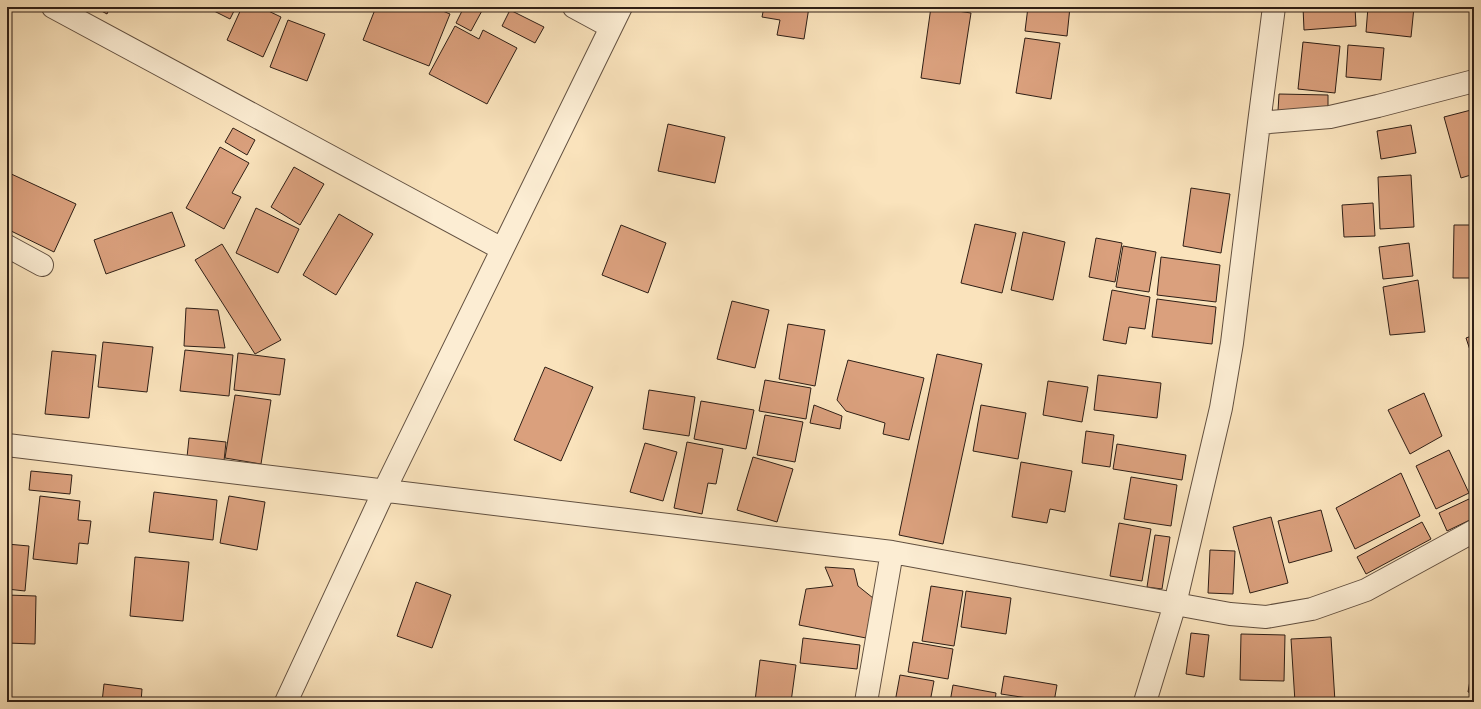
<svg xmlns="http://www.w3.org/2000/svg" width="1481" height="709" font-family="'IM FELL Double Pica',serif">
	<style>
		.building { fill: #daa07d; stroke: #2f1f16 }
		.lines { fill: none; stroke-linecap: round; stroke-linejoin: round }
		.minor-casing { stroke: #625040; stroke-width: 24 }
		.minor { stroke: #fcedd3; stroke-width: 22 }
	</style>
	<rect width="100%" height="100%" fill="#fae3bc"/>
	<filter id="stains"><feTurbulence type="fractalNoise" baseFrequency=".005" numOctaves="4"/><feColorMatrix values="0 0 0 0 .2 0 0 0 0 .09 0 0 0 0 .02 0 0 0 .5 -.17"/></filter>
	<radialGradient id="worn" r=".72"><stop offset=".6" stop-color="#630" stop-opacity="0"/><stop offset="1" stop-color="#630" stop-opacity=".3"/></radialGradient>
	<path class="building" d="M 94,7 L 110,7 L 107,14 Z
		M 206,7 L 236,7 L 230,19 Z
		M 242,7 L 260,7 L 281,17 L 263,57 L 227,40 Z
		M 376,7 L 433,7 L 450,14 L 429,66 L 363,40 Z
		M 464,7 L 484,7 L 471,31 L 456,23 Z
		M 764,7 L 809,7 L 804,39 L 777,35 L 780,20 L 762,17 Z
		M 931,7 L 971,13 L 960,84 L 921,78 Z
		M 1028,7 L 1070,7 L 1067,36 L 1025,31 Z
		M 1303,7 L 1355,7 L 1356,26 L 1304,30 Z
		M 1368,7 L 1414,7 L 1411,37 L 1366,32 Z
		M 510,10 L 544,27 L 535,43 L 502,26 Z
		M 288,20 L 325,34 L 307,81 L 270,67 Z
		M 455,26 L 479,39 L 483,30 L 517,48 L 487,104 L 429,74 Z
		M 1025,38 L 1060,43 L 1051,99 L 1016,93 Z
		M 1303,42 L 1340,46 L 1335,93 L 1298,89 Z
		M 1348,45 L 1384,48 L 1381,80 L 1346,77 Z
		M 1279,94 L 1328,95 L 1328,112 L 1278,111 Z
		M 1471,110 L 1474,121 L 1474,174 L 1461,178 L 1444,117 Z
		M 668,124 L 725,137 L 715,183 L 658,171 Z
		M 1411,125 L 1416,153 L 1381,159 L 1377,131 Z
		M 233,128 L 255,140 L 247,155 L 225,142 Z
		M 220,147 L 249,163 L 232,193 L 241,197 L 224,229 L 186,208 Z
		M 294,167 L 324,184 L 300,225 L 271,207 Z
		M 7,172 L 76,204 L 54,252 L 7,229 Z
		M 1411,175 L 1414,227 L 1380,229 L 1378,177 Z
		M 1191,188 L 1230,194 L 1221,253 L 1183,246 Z
		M 1373,203 L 1375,236 L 1344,237 L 1342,205 Z
		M 256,208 L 299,229 L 278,273 L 236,253 Z
		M 172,212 L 185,246 L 106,274 L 94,240 Z
		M 339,214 L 373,234 L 336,295 L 303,275 Z
		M 975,224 L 1016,233 L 1002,293 L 961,283 Z
		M 621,225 L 666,243 L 648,293 L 602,275 Z
		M 1454,225 L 1474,225 L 1474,278 L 1453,278 Z
		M 1023,232 L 1065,242 L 1053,300 L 1011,290 Z
		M 1096,238 L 1122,243 L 1115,282 L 1089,277 Z
		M 1409,243 L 1413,276 L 1383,279 L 1379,247 Z
		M 222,244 L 281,340 L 255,354 L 195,260 Z
		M 1123,246 L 1156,252 L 1149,292 L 1116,287 Z
		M 1161,257 L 1220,265 L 1216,302 L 1157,295 Z
		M 1418,280 L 1425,332 L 1390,335 L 1383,287 Z
		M 1112,290 L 1150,297 L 1145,329 L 1129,327 L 1126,344 L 1103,340 Z
		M 1157,299 L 1216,307 L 1212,344 L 1152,337 Z
		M 732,301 L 769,310 L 755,368 L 717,359 Z
		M 186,308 L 218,310 L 225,348 L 184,346 Z
		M 788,324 L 825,330 L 815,386 L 779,379 Z
		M 1474,335 L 1474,362 L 1466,338 Z
		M 103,342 L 153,347 L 147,392 L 98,387 Z
		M 185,350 L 233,355 L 229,396 L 180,391 Z
		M 52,351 L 96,355 L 89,418 L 45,414 Z
		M 238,353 L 285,359 L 280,395 L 234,390 Z
		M 937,354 L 982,364 L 943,544 L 899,535 Z
		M 848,360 L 924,378 L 909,440 L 883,434 L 885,423 L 846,411 L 837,400 Z
		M 545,367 L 593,387 L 561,461 L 514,440 Z
		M 1098,375 L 1161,383 L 1157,418 L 1094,410 Z
		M 765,380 L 811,388 L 806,419 L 759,411 Z
		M 1048,381 L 1088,387 L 1082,422 L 1043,415 Z
		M 649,390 L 695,397 L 689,436 L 643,429 Z
		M 1424,393 L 1442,436 L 1410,454 L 1388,410 Z
		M 235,395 L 271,400 L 261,464 L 225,458 Z
		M 701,401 L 754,410 L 746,449 L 694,439 Z
		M 814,405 L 842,416 L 840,429 L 810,423 Z
		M 981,405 L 1026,413 L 1018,459 L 973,451 Z
		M 765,415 L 803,422 L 795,462 L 757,455 Z
		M 1086,431 L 1114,435 L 1110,467 L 1082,463 Z
		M 189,438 L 226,442 L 224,461 L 187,457 Z
		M 687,442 L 723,449 L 716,484 L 708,483 L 702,514 L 674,508 Z
		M 645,443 L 677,452 L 663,501 L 630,492 Z
		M 1117,444 L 1186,455 L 1182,480 L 1113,469 Z
		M 1449,450 L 1469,493 L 1436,509 L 1416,466 Z
		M 753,457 L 793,469 L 777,522 L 737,510 Z
		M 1021,462 L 1072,471 L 1065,512 L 1050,509 L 1047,523 L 1012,517 Z
		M 31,471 L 72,475 L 70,494 L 29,490 Z
		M 1401,473 L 1420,516 L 1355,549 L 1336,508 Z
		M 1131,477 L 1177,485 L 1171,526 L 1124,519 Z
		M 154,492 L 217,500 L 213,540 L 149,532 Z
		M 40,496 L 80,501 L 78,520 L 91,521 L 88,544 L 79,543 L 77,564 L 33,559 Z
		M 229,496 L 265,502 L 257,550 L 220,543 Z
		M 1469,499 L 1474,510 L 1474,518 L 1447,531 L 1439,513 Z
		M 1321,510 L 1332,551 L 1289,563 L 1278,521 Z
		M 1271,517 L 1288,583 L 1250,593 L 1233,527 Z
		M 1422,522 L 1431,539 L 1366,574 L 1357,557 Z
		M 1119,523 L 1151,529 L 1142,581 L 1110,576 Z
		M 1155,535 L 1170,537 L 1162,589 L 1147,587 Z
		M 7,544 L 29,546 L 25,591 L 7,589 Z
		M 1210,550 L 1235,551 L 1233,594 L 1208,593 Z
		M 135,557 L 189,562 L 183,621 L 130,616 Z
		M 825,567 L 854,569 L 858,586 L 873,598 L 866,638 L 799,625 L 806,589 L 833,586 Z
		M 416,582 L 451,595 L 432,648 L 397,636 Z
		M 931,586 L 963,591 L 954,646 L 922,641 Z
		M 966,591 L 1011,598 L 1006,634 L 961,627 Z
		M 7,595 L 36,596 L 35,644 L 7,643 Z
		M 1191,633 L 1209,635 L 1204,677 L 1186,674 Z
		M 1241,634 L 1285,635 L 1284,681 L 1240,680 Z
		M 1331,637 L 1335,702 L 1295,702 L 1291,639 Z
		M 803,638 L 860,645 L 857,669 L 800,663 Z
		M 913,642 L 953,649 L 948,679 L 908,672 Z
		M 1474,657 L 1474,693 L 1468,692 Z
		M 760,660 L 796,665 L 791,702 L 755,701 Z
		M 900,675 L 934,681 L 930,702 L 895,702 Z
		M 1004,676 L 1057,685 L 1054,702 L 1001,694 Z
		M 104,684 L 142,689 L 141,702 L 102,702 Z
		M 953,685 L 996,693 L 995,702 L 950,702 Z"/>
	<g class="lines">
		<defs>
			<path id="minor" d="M 53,7 L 502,249
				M 574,7 L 611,27
				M 1259,123 L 1330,117 L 1378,106 L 1474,81
				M 7,246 L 42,265
				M 7,445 L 892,552 L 1230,614 L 1266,617 L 1312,609 L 1366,590 L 1474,531
				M 286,702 L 384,491 L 621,7
				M 866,702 L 892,552
				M 1145,702 L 1175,604 L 1221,408 L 1232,343 L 1259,123 L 1274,7"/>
		</defs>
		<use href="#minor" class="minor-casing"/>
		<use href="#minor" class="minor"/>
	</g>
	<rect width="1481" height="709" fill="none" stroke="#fae3bc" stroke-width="24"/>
	<rect x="8" y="8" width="1465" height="693" fill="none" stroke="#2f1f16" stroke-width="2"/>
	<rect x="12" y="12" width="1457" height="685" fill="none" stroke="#2f1f16"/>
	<rect width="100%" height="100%" filter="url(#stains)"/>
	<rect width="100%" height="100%" fill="url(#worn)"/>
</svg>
